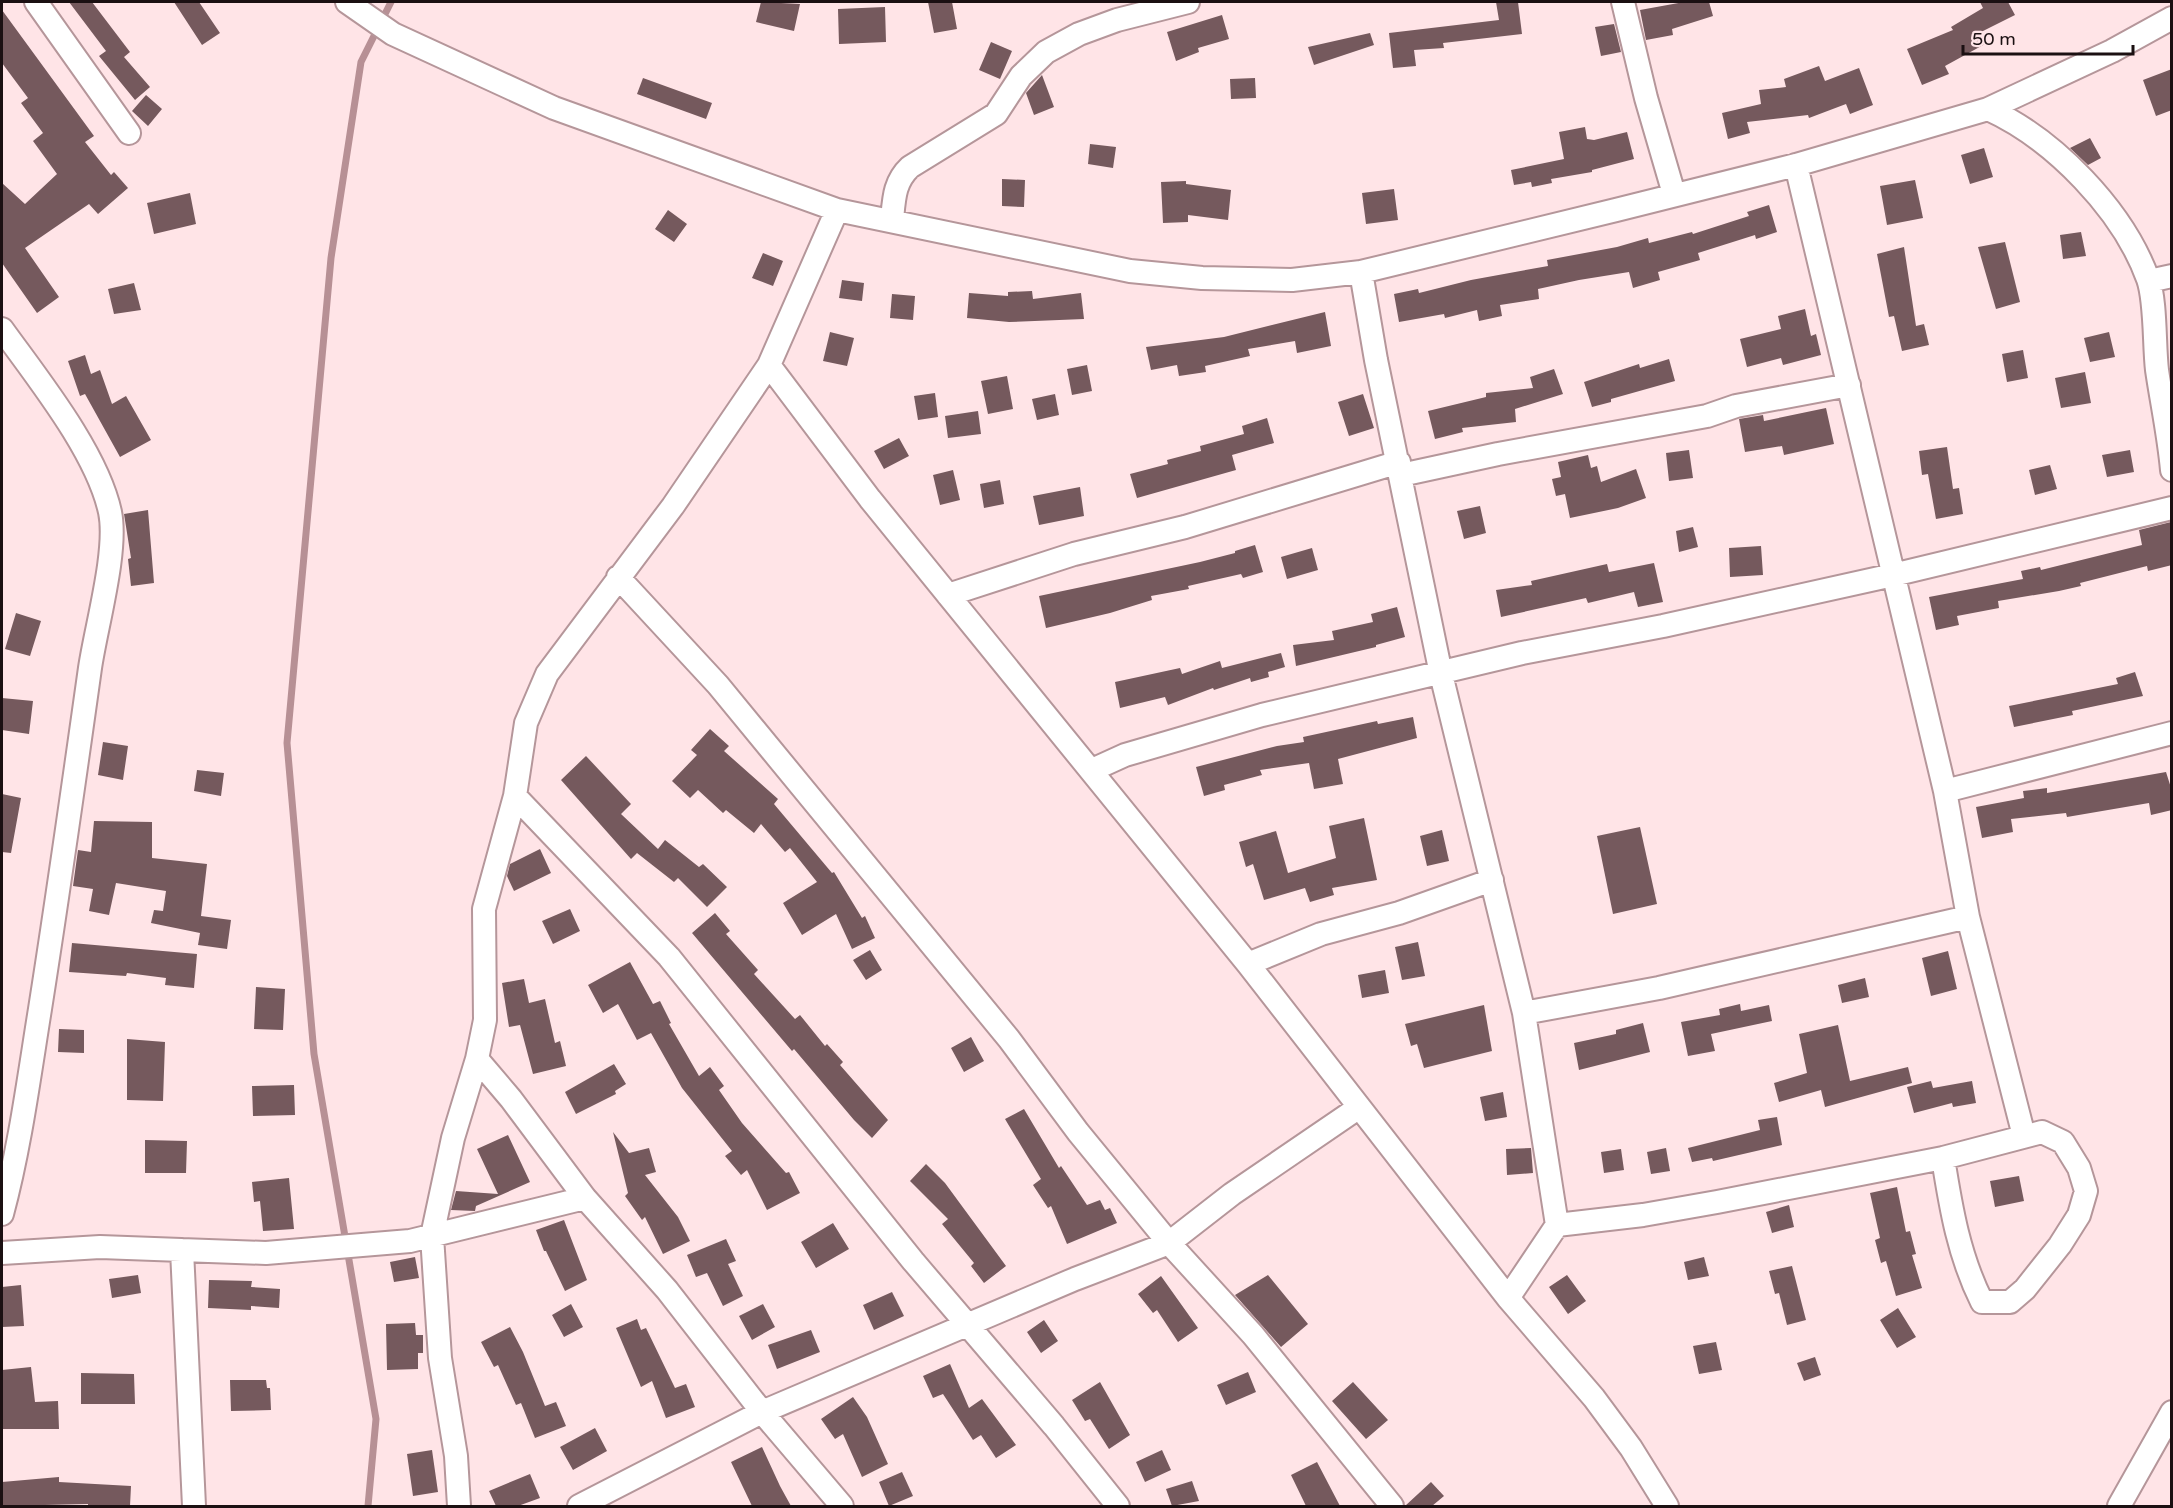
<svg xmlns="http://www.w3.org/2000/svg" width="2173" height="1508" font-family="'Varela Round',sans-serif">
	<style>
		.lines { fill: none; stroke-linecap: round; stroke-linejoin: round }
		.stream { stroke: #b79095; stroke-width: 7 }
		.building { fill: #75595d }
		.minor-casing { stroke: #b5969a; stroke-width: 26 }
		.minor { stroke: #fff; stroke-width: 22 }
	</style>
	<rect width="100%" height="100%" fill="#ffe4e7"/>
	<g class="lines">
		<path class="stream" d="M 368,1506 L 376,1419 L 314,1054 L 287,743 L 331,258 L 361,62 L 391,2"/>
	</g>
	<path class="building" d="M 69,2 L 92,2 L 130,52 L 124,57 L 150,87 L 135,100 L 99,56 L 106,51 Z
		M 174,2 L 199,2 L 220,33 L 202,45 Z
		M 761,2 L 800,4 L 794,31 L 756,22 Z
		M 928,2 L 952,2 L 957,29 L 934,33 Z
		M 1496,2 L 1518,2 L 1522,34 L 1443,43 L 1444,48 L 1414,50 L 1416,66 L 1393,68 L 1389,33 L 1499,20 Z
		M 1684,2 L 1709,2 L 1713,16 L 1672,29 L 1673,35 L 1646,40 L 1640,10 Z
		M 1980,2 L 2008,2 L 2015,15 L 1979,33 L 1985,44 L 1945,66 L 1949,74 L 1922,85 L 1907,49 L 1953,30 L 1951,27 L 1983,8 Z
		M 885,7 L 886,42 L 839,44 L 838,9 Z
		M 2,10 L 94,136 L 85,142 L 111,175 L 114,172 L 128,188 L 98,214 L 89,204 L 25,248 L 59,297 L 37,313 L 2,263 L 2,183 L 25,204 L 57,174 L 33,141 L 43,133 L 21,103 L 28,98 L 2,63 Z
		M 1222,15 L 1229,39 L 1198,48 L 1199,52 L 1176,61 L 1167,32 Z
		M 1614,24 L 1621,52 L 1601,56 L 1595,27 Z
		M 1370,33 L 1374,45 L 1314,65 L 1308,47 Z
		M 991,42 L 1012,51 L 1000,79 L 979,70 Z
		M 1819,66 L 1825,81 L 1859,68 L 1873,105 L 1850,114 L 1846,104 L 1809,118 L 1808,115 L 1747,122 L 1750,133 L 1728,139 L 1722,113 L 1761,104 L 1759,90 L 1786,87 L 1784,79 Z
		M 2172,69 L 2172,110 L 2156,116 L 2143,80 Z
		M 1042,75 L 1054,107 L 1034,115 L 1026,93 Z
		M 643,78 L 712,103 L 706,119 L 637,94 Z
		M 1255,78 L 1256,98 L 1231,99 L 1230,79 Z
		M 146,95 L 162,109 L 148,126 L 132,111 Z
		M 1585,127 L 1587,139 L 1594,140 L 1627,132 L 1634,159 L 1592,170 L 1592,172 L 1551,179 L 1552,183 L 1532,187 L 1531,182 L 1514,185 L 1511,170 L 1564,159 L 1559,132 Z
		M 2090,138 L 2101,158 L 2088,165 L 2070,148 Z
		M 1090,144 L 1116,147 L 1113,168 L 1088,164 Z
		M 1984,148 L 1993,177 L 1970,184 L 1961,155 Z
		M 1002,179 L 1025,180 L 1024,207 L 1002,206 Z
		M 1915,180 L 1923,218 L 1887,225 L 1880,186 Z
		M 1186,181 L 1186,184 L 1231,190 L 1228,220 L 1188,215 L 1188,222 L 1163,223 L 1161,182 Z
		M 1394,189 L 1398,220 L 1366,224 L 1362,193 Z
		M 190,193 L 196,224 L 154,234 L 147,203 Z
		M 1769,205 L 1777,232 L 1756,239 L 1755,235 L 1698,253 L 1700,260 L 1658,272 L 1660,280 L 1633,288 L 1629,272 L 1579,280 L 1538,289 L 1539,299 L 1500,305 L 1502,316 L 1479,321 L 1477,310 L 1445,318 L 1444,314 L 1399,322 L 1394,294 L 1418,289 L 1419,293 L 1471,280 L 1548,266 L 1547,260 L 1617,247 L 1648,238 L 1649,243 L 1692,232 L 1693,234 L 1749,216 L 1747,212 Z
		M 668,210 L 687,224 L 674,242 L 655,229 Z
		M 2081,232 L 2086,256 L 2063,259 L 2060,235 Z
		M 2005,242 L 2020,302 L 1996,309 L 1978,247 Z
		M 1904,247 L 1916,326 L 1924,324 L 1929,345 L 1902,351 L 1894,316 L 1889,317 L 1877,254 Z
		M 763,253 L 783,261 L 773,286 L 752,278 Z
		M 842,280 L 864,283 L 862,301 L 839,298 Z
		M 134,283 L 141,310 L 114,314 L 108,289 Z
		M 1032,291 L 1033,299 L 1081,293 L 1084,319 L 1009,322 L 967,318 L 969,293 L 1008,296 L 1008,292 Z
		M 892,294 L 915,296 L 913,320 L 890,318 Z
		M 1805,309 L 1811,336 L 1816,334 L 1821,355 L 1783,365 L 1781,358 L 1747,367 L 1740,339 L 1781,329 L 1778,316 Z
		M 1325,312 L 1331,346 L 1297,353 L 1295,341 L 1248,349 L 1250,356 L 1205,366 L 1206,372 L 1179,376 L 1177,365 L 1151,370 L 1146,347 L 1224,337 Z
		M 830,332 L 854,338 L 847,366 L 823,361 Z
		M 2109,332 L 2115,357 L 2090,362 L 2084,338 Z
		M 2023,350 L 2028,378 L 2007,382 L 2002,354 Z
		M 85,355 L 91,374 L 100,370 L 112,404 L 126,396 L 151,440 L 120,457 L 85,394 L 80,396 L 68,361 Z
		M 1669,359 L 1675,381 L 1611,399 L 1611,402 L 1592,407 L 1584,382 L 1639,364 L 1640,368 Z
		M 1087,365 L 1092,391 L 1072,395 L 1067,369 Z
		M 1554,369 L 1563,394 L 1515,409 L 1516,422 L 1462,428 L 1463,432 L 1435,439 L 1428,411 L 1486,397 L 1486,393 L 1533,388 L 1530,377 Z
		M 2085,372 L 2091,403 L 2061,408 L 2055,378 Z
		M 1007,376 L 1013,409 L 988,414 L 981,381 Z
		M 935,393 L 938,417 L 918,420 L 914,396 Z
		M 1055,394 L 1059,415 L 1037,420 L 1032,399 Z
		M 1363,394 L 1374,428 L 1349,436 L 1338,402 Z
		M 1826,408 L 1834,444 L 1784,455 L 1782,446 L 1745,452 L 1739,419 L 1763,415 L 1764,421 Z
		M 978,411 L 981,434 L 948,438 L 945,416 Z
		M 1267,418 L 1274,443 L 1232,455 L 1236,470 L 1137,498 L 1130,474 L 1168,464 L 1167,460 L 1201,451 L 1200,446 L 1244,434 L 1242,426 Z
		M 899,438 L 909,456 L 884,469 L 874,451 Z
		M 1947,447 L 1953,489 L 1959,488 L 1963,514 L 1936,519 L 1928,474 L 1922,475 L 1919,451 Z
		M 1689,450 L 1693,478 L 1669,481 L 1666,453 Z
		M 2130,450 L 2134,472 L 2107,477 L 2102,455 Z
		M 1588,455 L 1591,468 L 1597,466 L 1601,482 L 1636,469 L 1646,498 L 1618,508 L 1570,518 L 1565,494 L 1556,496 L 1552,479 L 1561,477 L 1558,462 Z
		M 2050,465 L 2057,489 L 2035,495 L 2029,470 Z
		M 953,470 L 960,500 L 940,505 L 933,475 Z
		M 1000,480 L 1004,504 L 984,508 L 980,484 Z
		M 1080,487 L 1084,516 L 1039,525 L 1033,496 Z
		M 1480,506 L 1486,533 L 1464,539 L 1457,511 Z
		M 148,510 L 154,583 L 131,586 L 128,559 L 131,558 L 124,514 Z
		M 2171,522 L 2172,565 L 2148,571 L 2147,566 L 2080,583 L 2081,586 L 2059,591 L 1998,601 L 1999,608 L 1957,616 L 1959,625 L 1936,630 L 1929,597 L 2023,579 L 2021,571 L 2040,567 L 2041,570 L 2142,545 L 2139,530 Z
		M 1693,527 L 1698,547 L 1679,552 L 1676,531 Z
		M 1255,545 L 1263,572 L 1243,578 L 1241,574 L 1188,586 L 1189,589 L 1151,596 L 1152,600 L 1110,613 L 1046,628 L 1039,596 L 1200,562 L 1235,553 L 1235,551 Z
		M 1761,546 L 1763,575 L 1730,577 L 1729,548 Z
		M 1312,548 L 1318,570 L 1287,579 L 1281,557 Z
		M 1654,563 L 1663,602 L 1638,607 L 1634,592 L 1588,603 L 1586,598 L 1501,617 L 1496,590 L 1532,585 L 1531,581 L 1607,564 L 1609,572 Z
		M 1397,607 L 1405,637 L 1376,645 L 1376,647 L 1296,666 L 1293,645 L 1334,640 L 1332,631 L 1373,622 L 1371,614 Z
		M 16,613 L 41,621 L 30,656 L 5,649 Z
		M 1281,653 L 1285,667 L 1268,672 L 1269,677 L 1251,682 L 1250,678 L 1214,690 L 1213,688 L 1168,705 L 1165,697 L 1120,708 L 1115,682 L 1180,668 L 1182,674 L 1220,661 L 1222,668 Z
		M 2135,672 L 2143,696 L 2072,711 L 2073,715 L 2014,727 L 2009,706 L 2118,684 L 2116,678 Z
		M 2,698 L 33,701 L 29,734 L 2,730 Z
		M 1413,717 L 1417,738 L 1338,759 L 1343,784 L 1314,789 L 1309,763 L 1260,770 L 1262,775 L 1224,785 L 1225,790 L 1204,796 L 1196,767 L 1277,746 L 1304,742 L 1303,737 L 1377,721 L 1378,724 Z
		M 710,729 L 729,746 L 724,751 L 778,799 L 774,804 L 832,873 L 834,872 L 862,918 L 865,916 L 875,938 L 852,949 L 836,914 L 802,935 L 783,903 L 817,882 L 790,848 L 785,852 L 761,824 L 754,833 L 726,810 L 723,813 L 698,790 L 690,798 L 672,781 L 697,755 L 691,750 Z
		M 103,742 L 128,746 L 123,780 L 98,775 Z
		M 586,756 L 631,804 L 621,814 L 658,849 L 665,840 L 699,867 L 703,864 L 727,887 L 707,907 L 678,878 L 674,882 L 637,853 L 631,859 L 561,780 Z
		M 197,770 L 224,773 L 221,796 L 194,791 Z
		M 2166,772 L 2172,791 L 2172,810 L 2151,815 L 2149,803 L 2067,817 L 2066,813 L 2011,819 L 2013,832 L 1982,838 L 1976,807 L 2024,798 L 2023,791 L 2047,788 L 2047,793 Z
		M 2,794 L 21,798 L 11,853 L 2,852 Z
		M 1364,818 L 1377,880 L 1332,888 L 1334,895 L 1310,902 L 1305,888 L 1264,900 L 1253,864 L 1246,867 L 1239,842 L 1276,831 L 1288,873 L 1336,858 L 1329,826 Z
		M 94,821 L 152,822 L 152,858 L 207,864 L 201,916 L 231,920 L 227,949 L 198,945 L 200,933 L 151,923 L 154,910 L 163,911 L 166,891 L 116,883 L 109,915 L 89,911 L 93,889 L 73,886 L 78,850 L 91,852 Z
		M 1640,827 L 1657,904 L 1613,914 L 1597,836 Z
		M 1442,830 L 1449,861 L 1427,866 L 1420,836 Z
		M 540,849 L 551,873 L 514,891 L 507,876 L 510,864 Z
		M 570,909 L 580,931 L 553,944 L 542,921 Z
		M 715,913 L 730,931 L 726,934 L 758,970 L 754,974 L 795,1019 L 800,1015 L 825,1046 L 827,1044 L 843,1062 L 840,1065 L 888,1120 L 872,1138 L 854,1120 L 794,1049 L 792,1051 L 692,933 Z
		M 1418,942 L 1425,976 L 1402,980 L 1395,947 Z
		M 72,943 L 197,954 L 194,988 L 165,985 L 166,978 L 127,973 L 126,976 L 69,972 Z
		M 870,950 L 882,970 L 866,980 L 853,960 Z
		M 1948,951 L 1957,989 L 1931,996 L 1922,958 Z
		M 630,962 L 653,1004 L 660,1001 L 671,1023 L 669,1024 L 699,1076 L 710,1067 L 724,1086 L 719,1090 L 742,1123 L 786,1173 L 789,1172 L 800,1193 L 767,1210 L 747,1170 L 741,1175 L 725,1156 L 732,1151 L 682,1088 L 651,1033 L 637,1040 L 618,1004 L 603,1013 L 588,985 Z
		M 1385,970 L 1389,993 L 1362,998 L 1358,975 Z
		M 1865,978 L 1869,997 L 1842,1003 L 1838,985 Z
		M 524,979 L 529,1003 L 545,999 L 555,1043 L 560,1041 L 566,1066 L 533,1074 L 520,1025 L 509,1027 L 502,983 Z
		M 256,987 L 285,989 L 283,1030 L 254,1029 Z
		M 1740,1004 L 1741,1011 L 1769,1005 L 1772,1021 L 1711,1034 L 1715,1051 L 1688,1056 L 1681,1022 L 1720,1015 L 1719,1009 Z
		M 1484,1005 L 1492,1051 L 1424,1068 L 1417,1044 L 1411,1046 L 1405,1024 Z
		M 1643,1023 L 1650,1052 L 1579,1070 L 1574,1043 L 1616,1034 L 1616,1030 Z
		M 1838,1025 L 1850,1081 L 1908,1067 L 1912,1083 L 1825,1107 L 1821,1090 L 1779,1102 L 1774,1083 L 1807,1073 L 1799,1034 Z
		M 59,1029 L 84,1030 L 84,1053 L 58,1052 Z
		M 971,1037 L 984,1061 L 964,1072 L 951,1048 Z
		M 127,1039 L 165,1042 L 163,1101 L 127,1100 Z
		M 614,1064 L 626,1084 L 615,1091 L 616,1094 L 576,1114 L 565,1092 Z
		M 1931,1081 L 1933,1088 L 1972,1081 L 1976,1103 L 1953,1107 L 1952,1103 L 1914,1113 L 1907,1087 Z
		M 294,1085 L 295,1115 L 253,1116 L 252,1086 Z
		M 1503,1092 L 1507,1117 L 1485,1121 L 1480,1097 Z
		M 1024,1109 L 1059,1168 L 1061,1166 L 1087,1205 L 1100,1200 L 1105,1210 L 1110,1208 L 1117,1223 L 1067,1244 L 1051,1206 L 1048,1208 L 1033,1185 L 1041,1179 L 1005,1119 Z
		M 1777,1117 L 1782,1145 L 1713,1161 L 1712,1158 L 1692,1162 L 1688,1148 L 1760,1130 L 1758,1120 Z
		M 613,1132 L 629,1153 L 649,1148 L 656,1172 L 645,1175 L 678,1217 L 690,1241 L 663,1254 L 645,1217 L 642,1220 L 625,1196 L 628,1193 Z
		M 508,1135 L 530,1182 L 476,1206 L 475,1211 L 451,1210 L 456,1191 L 498,1194 L 477,1149 Z
		M 145,1140 L 187,1141 L 186,1173 L 145,1173 Z
		M 1531,1148 L 1533,1173 L 1507,1175 L 1506,1149 Z
		M 1666,1148 L 1670,1171 L 1651,1174 L 1647,1152 Z
		M 1621,1149 L 1624,1170 L 1604,1173 L 1601,1152 Z
		M 926,1164 L 945,1183 L 1006,1266 L 984,1283 L 971,1266 L 974,1263 L 942,1224 L 948,1219 L 910,1181 Z
		M 2019,1176 L 2024,1201 L 1995,1207 L 1990,1181 Z
		M 289,1178 L 294,1229 L 263,1231 L 260,1201 L 254,1202 L 252,1182 Z
		M 1897,1187 L 1906,1232 L 1910,1231 L 1916,1254 L 1912,1255 L 1922,1288 L 1896,1296 L 1886,1261 L 1881,1263 L 1875,1240 L 1880,1238 L 1870,1193 Z
		M 1789,1205 L 1794,1227 L 1772,1233 L 1766,1212 Z
		M 564,1220 L 587,1280 L 565,1291 L 546,1251 L 544,1251 L 536,1230 Z
		M 833,1223 L 849,1249 L 816,1268 L 801,1242 Z
		M 726,1239 L 736,1261 L 728,1264 L 743,1296 L 723,1306 L 707,1273 L 696,1277 L 687,1255 Z
		M 415,1257 L 419,1278 L 394,1282 L 390,1262 Z
		M 1704,1257 L 1709,1276 L 1688,1280 L 1684,1262 Z
		M 1792,1266 L 1806,1320 L 1787,1325 L 1779,1293 L 1775,1294 L 1769,1271 Z
		M 138,1275 L 141,1293 L 112,1298 L 109,1279 Z
		M 1268,1275 L 1308,1324 L 1281,1347 L 1235,1295 Z
		M 1567,1275 L 1586,1301 L 1568,1314 L 1549,1287 Z
		M 1161,1276 L 1198,1328 L 1178,1342 L 1157,1310 L 1153,1313 L 1138,1294 Z
		M 209,1280 L 252,1281 L 251,1287 L 280,1289 L 279,1308 L 251,1306 L 251,1310 L 208,1308 Z
		M 21,1285 L 24,1326 L 2,1327 L 2,1287 Z
		M 892,1292 L 904,1316 L 874,1330 L 863,1305 Z
		M 571,1304 L 583,1327 L 564,1337 L 552,1315 Z
		M 763,1304 L 775,1327 L 752,1340 L 739,1316 Z
		M 1898,1308 L 1916,1337 L 1897,1348 L 1880,1320 Z
		M 637,1319 L 641,1330 L 646,1328 L 675,1388 L 686,1384 L 695,1407 L 666,1418 L 652,1381 L 641,1387 L 616,1328 Z
		M 1044,1320 L 1058,1341 L 1041,1353 L 1027,1332 Z
		M 415,1323 L 416,1335 L 423,1335 L 423,1353 L 418,1353 L 418,1369 L 387,1370 L 386,1324 Z
		M 510,1327 L 523,1352 L 545,1406 L 556,1402 L 566,1426 L 535,1438 L 521,1403 L 516,1405 L 498,1365 L 494,1367 L 481,1342 Z
		M 811,1330 L 820,1352 L 777,1369 L 768,1345 Z
		M 1716,1342 L 1722,1370 L 1699,1374 L 1693,1346 Z
		M 1815,1357 L 1821,1375 L 1804,1381 L 1797,1363 Z
		M 950,1364 L 969,1408 L 982,1399 L 1016,1445 L 996,1458 L 979,1432 L 981,1435 L 973,1440 L 943,1394 L 933,1398 L 923,1376 Z
		M 31,1367 L 35,1402 L 58,1401 L 59,1429 L 2,1429 L 2,1370 Z
		M 1248,1372 L 1256,1392 L 1226,1405 L 1217,1385 Z
		M 81,1373 L 134,1374 L 135,1404 L 81,1404 Z
		M 230,1380 L 266,1380 L 267,1388 L 270,1388 L 271,1410 L 231,1411 Z
		M 1100,1382 L 1130,1435 L 1109,1449 L 1090,1419 L 1085,1421 L 1072,1400 Z
		M 1353,1382 L 1388,1420 L 1366,1439 L 1332,1401 Z
		M 853,1397 L 867,1417 L 888,1464 L 862,1477 L 843,1434 L 835,1439 L 821,1419 Z
		M 595,1428 L 607,1451 L 573,1470 L 560,1447 Z
		M 762,1447 L 780,1486 L 791,1506 L 752,1506 L 731,1462 Z
		M 432,1450 L 438,1492 L 413,1496 L 407,1454 Z
		M 1162,1450 L 1171,1470 L 1145,1482 L 1136,1462 Z
		M 1317,1462 L 1340,1506 L 1306,1506 L 1291,1475 Z
		M 902,1472 L 913,1496 L 889,1506 L 879,1482 Z
		M 530,1474 L 540,1498 L 518,1506 L 496,1506 L 489,1491 Z
		M 59,1477 L 59,1482 L 131,1486 L 130,1506 L 88,1506 L 88,1504 L 2,1506 L 2,1482 Z
		M 1192,1481 L 1199,1501 L 1172,1506 L 1166,1489 Z
		M 1431,1482 L 1444,1496 L 1432,1506 L 1405,1506 Z"/>
	<g class="lines">
		<defs>
			<path id="minor" d="M 36,2 L 129,133
				M 347,2 L 393,34 L 554,108 L 837,210 L 1130,271 L 1202,278 L 1292,280 L 1361,272 L 1616,210 L 1796,165 L 1988,109 L 2112,51 L 2172,18
				M 1623,2 L 1646,98 L 1674,194
				M 1988,109 C 2054,139 2123,210 2148,279 C 2156,301 2154,345 2157,370 C 2162,404 2169,436 2172,470
				M 1796,165 L 1945,791 L 1968,917 L 2024,1136
				M 837,210 L 769,365 L 673,506 L 547,674 L 526,723 L 515,796 L 669,957 L 913,1261 L 1054,1426 L 1118,1506
				M 892,220 C 894,199 894,182 910,167 L 996,114 L 1021,76 L 1046,52 L 1079,34 L 1117,20 L 1188,2
				M 1361,272 L 1376,360 L 1441,674 L 1524,1013 L 1557,1225 L 1508,1298
				M 2149,281 L 2172,276
				M 2,329 C 38,379 97,452 110,512 C 118,551 96,627 90,668 C 74,782 58,895 40,1009 C 29,1077 20,1147 2,1214
				M 769,365 L 870,499 L 1248,964 L 1508,1298 L 1594,1398 L 1631,1448 L 1667,1506
				M 1401,475 L 1498,454 L 1707,416 L 1736,406 L 1849,385
				M 618,577 L 718,685 L 1009,1039 L 1078,1132 L 1169,1243 L 1253,1335 L 1392,1506
				M 948,595 L 1074,554 L 1185,527 L 1399,462
				M 1092,770 L 1125,755 L 1262,715 L 1522,653 L 1663,626 L 1893,575 L 2172,508
				M 1945,791 L 2172,733
				M 515,796 L 484,909 L 485,1020 L 477,1059 L 511,1099 L 585,1198 L 667,1290 L 762,1412 L 842,1506
				M 1248,964 L 1321,934 L 1399,913 L 1492,880
				M 1524,1013 L 1659,988 L 1968,917
				M 1557,1225 L 1643,1215 L 1717,1202 L 1943,1158 L 2042,1132 L 2063,1142 L 2079,1168 L 2086,1191 L 2079,1215 L 2060,1245 L 2025,1289 L 2010,1302 L 1982,1302 C 1959,1256 1951,1209 1943,1158
				M 182,1250 L 194,1506
				M 2,1253 L 100,1247 L 266,1253 L 410,1241 L 585,1198
				M 459,1506 L 456,1456 L 440,1358 L 432,1236 L 453,1138 L 477,1059
				M 579,1506 L 762,1412 L 1075,1279 L 1169,1243 L 1232,1194 L 1358,1108
				M 2119,1506 L 2172,1412"/>
		</defs>
		<use href="#minor" class="minor-casing"/>
		<use href="#minor" class="minor"/>
	</g>
	<rect width="2173" height="1508" fill="none" stroke="#1b1012" stroke-width="6"/>
	<path d="M1963 45v9h170v-9" fill="none" stroke="#1b1012" stroke-width="3"/>
	<text x="1972" y="45" font-size="18" fill="#1b1012" stroke="#ffe4e7" stroke-width="4.5" paint-order="stroke">50 m</text>
</svg>
